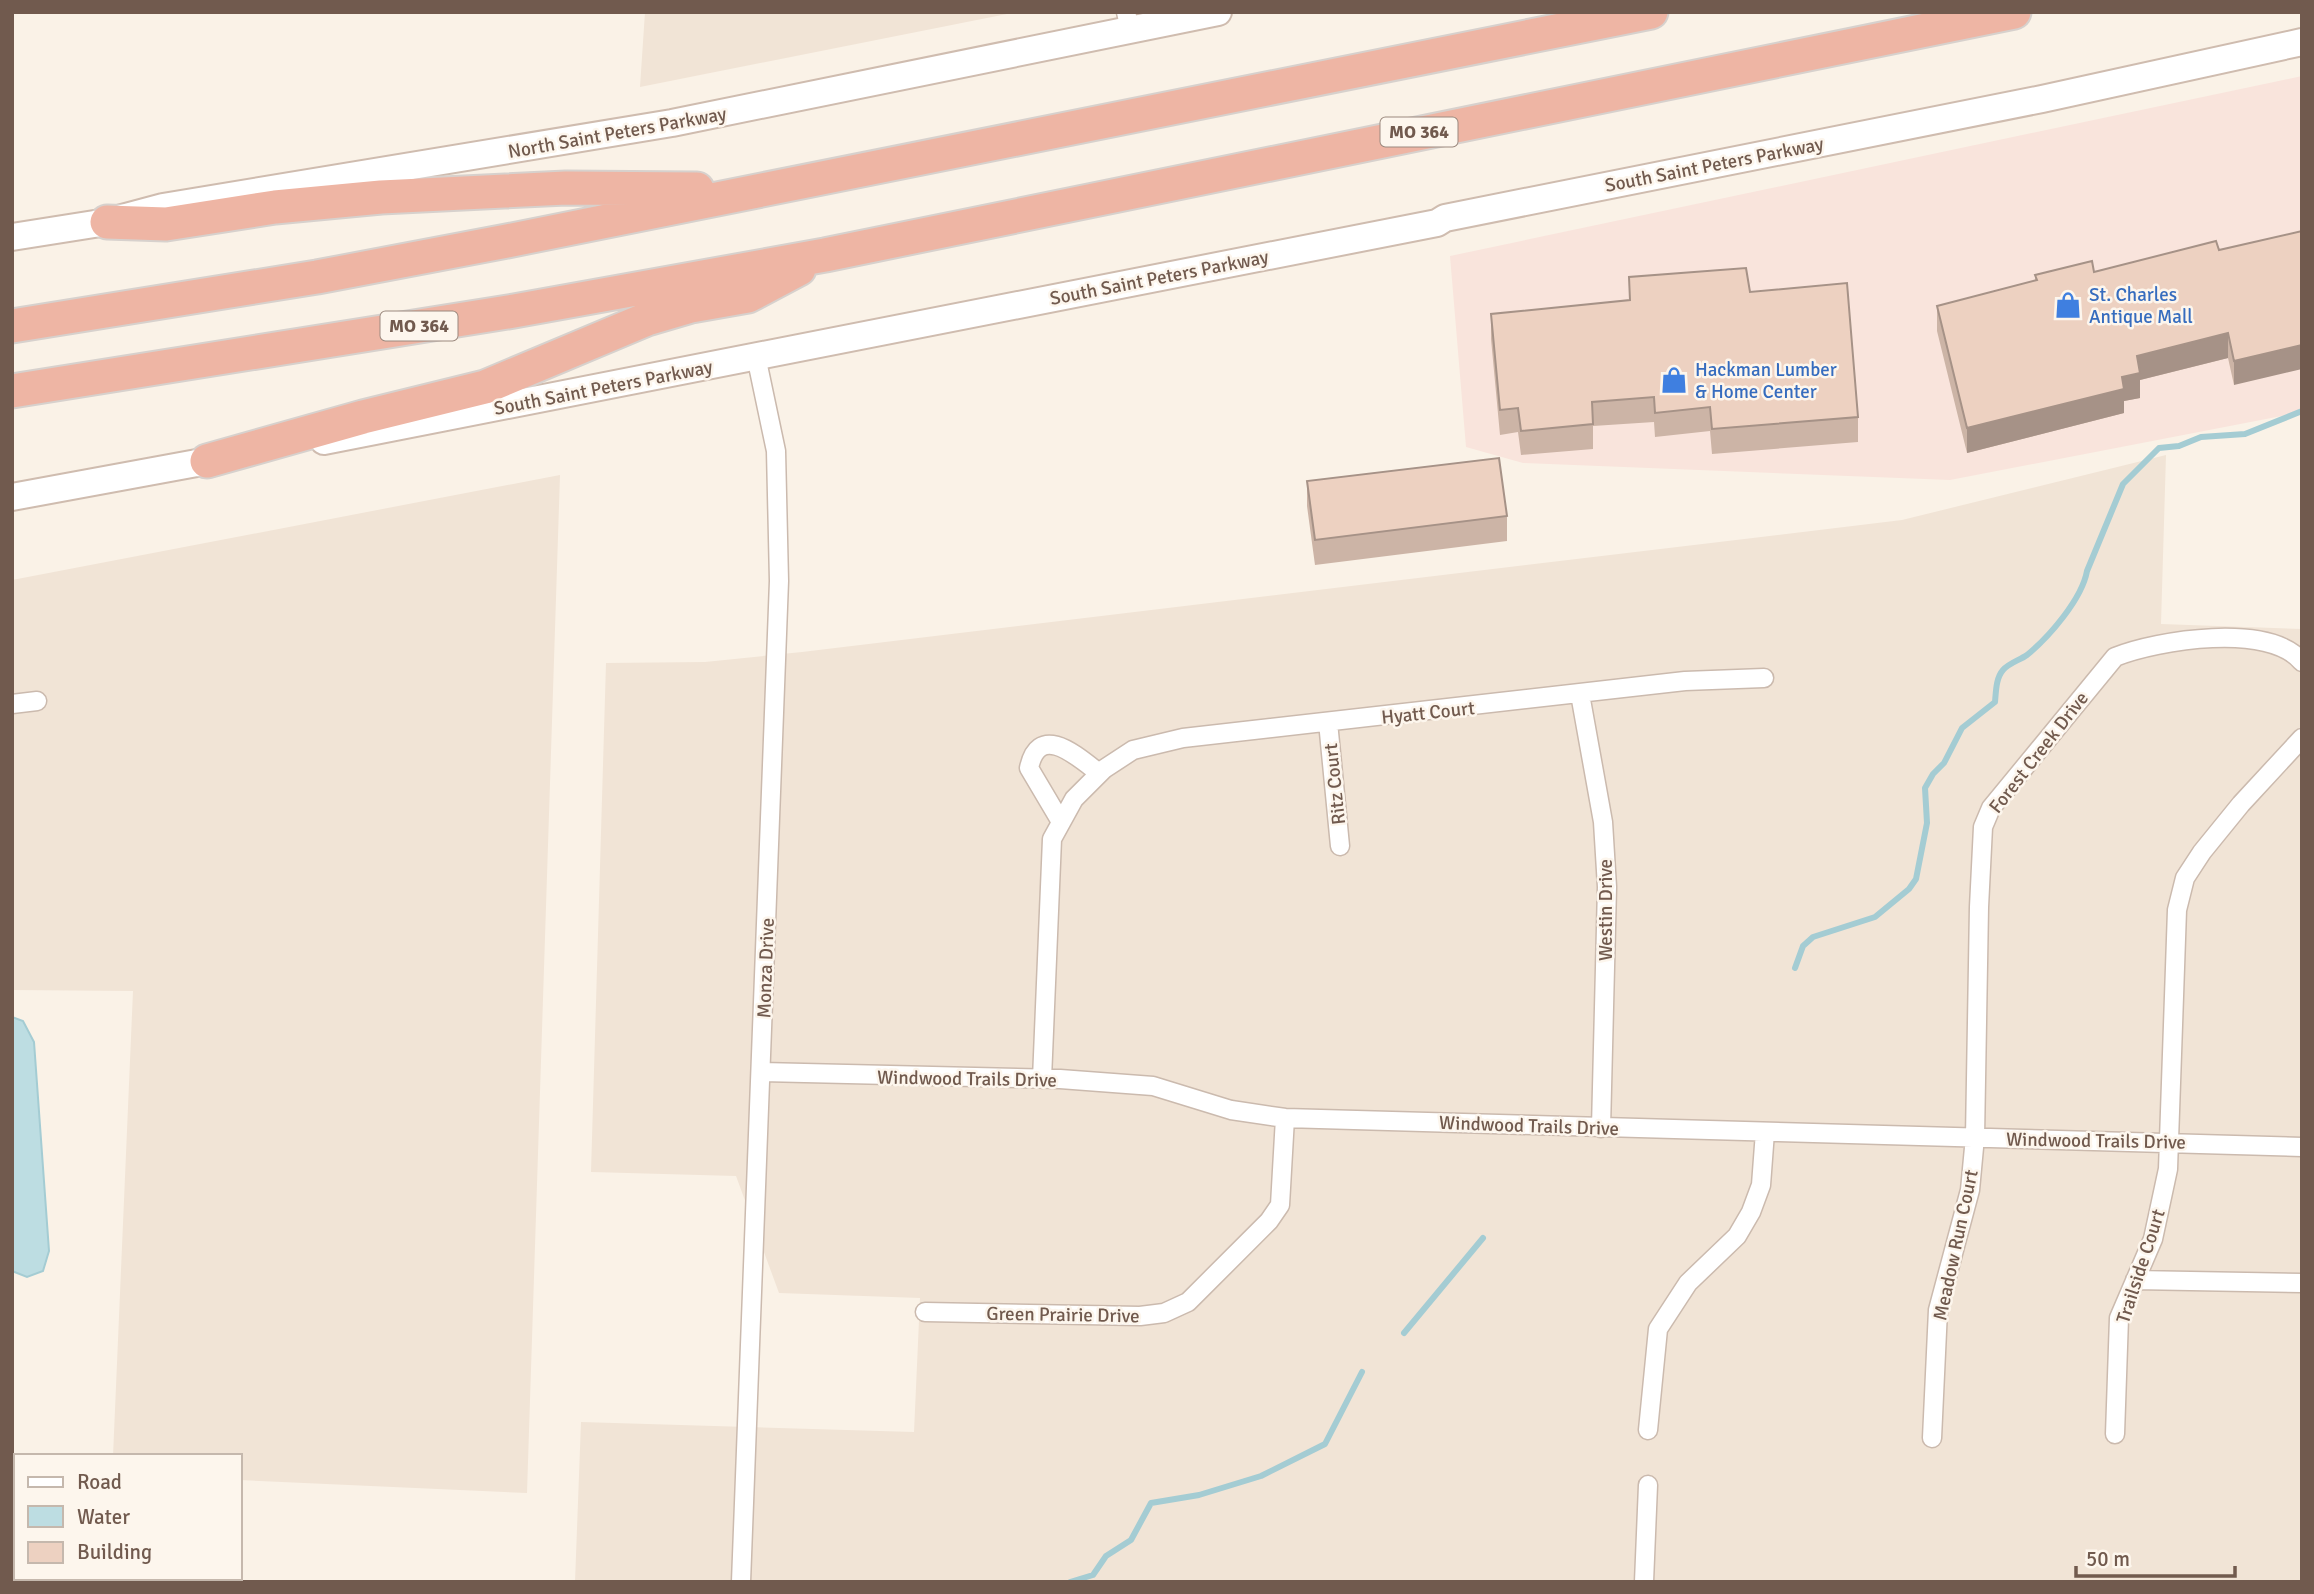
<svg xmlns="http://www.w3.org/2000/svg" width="2314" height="1594" font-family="Signika,sans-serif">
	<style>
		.residential { fill: #f1e4d6 }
		.commercial { fill: #f9e4dc }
		.water { fill: #bddde2; stroke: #a4ccd3; stroke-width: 2 }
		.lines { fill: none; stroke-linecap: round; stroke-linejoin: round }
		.stream { stroke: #a4ccd3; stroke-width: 6 }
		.minor-casing { stroke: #cbbaae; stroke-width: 21 }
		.secondary-casing { stroke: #cfbcaf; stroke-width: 30 }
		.motorway-casing { stroke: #d7d1cd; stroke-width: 37 }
		.minor { stroke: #fff; stroke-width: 18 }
		.secondary { stroke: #fff; stroke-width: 26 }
		.motorway { stroke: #eeb5a4; stroke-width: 33 }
		.wall { fill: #ccb4a6 }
		.shaded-wall { fill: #a69287 }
		.building { fill: #edd1c1; stroke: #a69287; stroke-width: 2 }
		.labels { text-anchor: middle; stroke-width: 5; stroke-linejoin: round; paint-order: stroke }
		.shield { fill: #fdf6ed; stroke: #9b897e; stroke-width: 2 }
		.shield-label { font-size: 18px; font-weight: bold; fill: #715a4e }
		.street-label { font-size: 19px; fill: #715a4e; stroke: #fdf6ed }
		.shop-label { font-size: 19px; fill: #366cbe; stroke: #fdf6ed; text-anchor: start }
	</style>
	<rect width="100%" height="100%" fill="#faf2e7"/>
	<path class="residential" d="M 645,12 L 1017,12 L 640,87 Z
		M 2166,455 L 2161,624 L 2302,629 L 2302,1582 L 575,1582 L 581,1422 L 914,1432 L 920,1298 L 779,1293 L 736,1176 L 591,1172 L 606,663 L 705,662 L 802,652 L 1902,520 Z
		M 560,475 L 527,1493 L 240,1480 L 240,1456 L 113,1456 L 133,991 L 12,990 L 12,580 Z"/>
	<path class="commercial" d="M 2302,76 L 2302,412 L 1950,480 L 1523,463 L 1466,447 L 1450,256 Z"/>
	<path class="water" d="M 12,1017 L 23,1021 L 34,1042 L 49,1251 L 43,1271 L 27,1277 L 12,1271 Z"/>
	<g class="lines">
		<path class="stream" d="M 1795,968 L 1803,946 L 1813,937 L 1875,917 L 1909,889 L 1916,879 L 1927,823 L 1925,788 L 1933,774 L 1944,763 L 1962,728 L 1995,702 C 1996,691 1996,678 2003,670 C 2009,663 2020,660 2027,655 C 2049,637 2082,599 2087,571 L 2123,484 L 2159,448 L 2179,446 L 2201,437 L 2245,434 L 2302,411
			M 1404,1333 L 1483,1238
			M 1070,1582 L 1093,1575 L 1106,1556 L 1131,1540 L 1151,1503 L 1199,1495 L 1261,1476 L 1325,1444 L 1362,1372"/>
		<defs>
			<path id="minor" d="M 1126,12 L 1130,30
				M 1580,694 L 1603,822 L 1607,887 L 1601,1128
				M 12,704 L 37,701
				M 1328,722 L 1340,846
				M 1061,822 L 1029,768 C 1039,721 1078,757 1099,773
				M 761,1072 L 1060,1079 L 1153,1086 L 1231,1110 L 1285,1118 L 2302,1147
				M 1042,1079 L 1052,839 L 1074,799 L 1104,769 L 1133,750 L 1183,738 L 1685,681 L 1764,678
				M 2135,1280 L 2302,1283
				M 925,1312 L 1140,1316 L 1164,1313 L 1188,1302 L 1269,1221 L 1280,1205 L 1285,1118
				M 1648,1430 L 1658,1329 L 1688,1283 L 1737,1236 L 1751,1212 L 1761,1185 L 1765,1132
				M 2115,1434 L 2119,1318 L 2153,1239 L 2168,1169 L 2177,910 L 2185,878 L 2202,852 L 2241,804 L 2302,738
				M 1932,1438 L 1938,1310 L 1970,1190 L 1975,1137 L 1979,907 L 1983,827 L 1991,808 L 2115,657 C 2157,640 2270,622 2302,662
				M 741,1582 L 779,581 L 776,451 L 756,356
				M 1644,1582 L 1648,1485"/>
			<path id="secondary" d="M 12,237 L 107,222 L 163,207 L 672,123 L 1218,12
				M 324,441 L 1437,223 L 1445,218 L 2042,99 L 2302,42
				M 12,497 L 224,458"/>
			<path id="motorway" d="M 107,222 L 166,224 L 275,207 L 381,197 L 566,188 L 697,189
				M 12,326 L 317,277 L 507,241 L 1651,12
				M 12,391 L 514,311 L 825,255 L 2014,12
				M 207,461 L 363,417 L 485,387 L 647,319 L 691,306 L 748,296 L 799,269"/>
		</defs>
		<use href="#minor" class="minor-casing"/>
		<use href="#secondary" class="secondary-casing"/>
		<use href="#motorway" class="motorway-casing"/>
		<use href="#minor" class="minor"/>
		<use href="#secondary" class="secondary"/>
		<use href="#motorway" class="motorway"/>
	</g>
	<path class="wall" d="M 2302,231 L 2234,385 L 2228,358 L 2140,380 L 2140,398 L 2124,401 L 2124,413 L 1967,453 L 1937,331 L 1937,306 L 2035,281 L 2035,275 L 2094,272 L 2219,250 Z
		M 1629,277 L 1750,292 L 1858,417 L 1858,442 L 1712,454 L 1710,431 L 1655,437 L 1654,422 L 1593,426 L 1593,449 L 1521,455 L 1518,432 L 1500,435 L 1491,339 L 1491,314 L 1629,301 Z
		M 1307,481 L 1507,516 L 1507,541 L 1315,565 L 1307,506 Z"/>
	<path class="shaded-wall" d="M 2228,333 L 2228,358 L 2140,380 L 2140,398 L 2124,401 L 2124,413 L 1967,453 L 1967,428 L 2122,377 L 2137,356 Z
		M 2302,345 L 2302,369 L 2234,385 L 2234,361 Z"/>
	<path class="building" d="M 2302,231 L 2302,345 L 2234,361 L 2228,333 L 2137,356 L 2140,373 L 2122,377 L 2124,389 L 1967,428 L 1937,306 L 2037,280 L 2035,275 L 2092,261 L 2094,272 L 2216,241 L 2219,250 Z
		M 1746,268 L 1750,292 L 1847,283 L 1858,417 L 1712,429 L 1710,407 L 1655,413 L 1654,397 L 1592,402 L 1593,424 L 1521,431 L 1518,408 L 1500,410 L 1491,314 L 1630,300 L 1629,277 Z
		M 1499,458 L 1507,516 L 1315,540 L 1307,481 Z"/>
	<defs>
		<symbol id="shop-bare" viewBox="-9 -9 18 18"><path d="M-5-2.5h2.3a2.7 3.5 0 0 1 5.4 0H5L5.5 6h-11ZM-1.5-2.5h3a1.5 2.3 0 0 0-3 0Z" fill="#3f7fe0" stroke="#fdf6ed" stroke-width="2.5" paint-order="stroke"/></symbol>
	</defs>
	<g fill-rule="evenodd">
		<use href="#shop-bare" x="2049" y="286" width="38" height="38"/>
		<use href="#shop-bare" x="1655" y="361" width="38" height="38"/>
	</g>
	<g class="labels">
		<g class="shield">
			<rect x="1380.5" y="117.5" width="77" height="29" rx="5"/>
			<rect x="380.5" y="311.5" width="77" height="29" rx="5"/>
		</g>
		<g class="shield-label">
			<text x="1419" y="138">MO 364</text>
			<text x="419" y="332">MO 364</text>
		</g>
		<g class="street-label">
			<text transform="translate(617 132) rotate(-10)" y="7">North Saint Peters Parkway</text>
			<text transform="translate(1714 164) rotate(-11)" y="7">South Saint Peters Parkway</text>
			<text transform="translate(1159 277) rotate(-11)" y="7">South Saint Peters Parkway</text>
			<text transform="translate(603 387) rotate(-11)" y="7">South Saint Peters Parkway</text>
			<text transform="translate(1428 712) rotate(-6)" y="7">Hyatt Court</text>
			<text transform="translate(2038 752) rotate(-52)" y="7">Forest Creek Drive</text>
			<text transform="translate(1334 784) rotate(-96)" y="7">Ritz Court</text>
			<text transform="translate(1605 910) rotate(-90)" y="7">Westin Drive</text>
			<text transform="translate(765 968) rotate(-88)" y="7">Monza Drive</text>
			<text transform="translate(967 1078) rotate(1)" y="7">Windwood Trails Drive</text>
			<text transform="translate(1529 1125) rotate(2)" y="7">Windwood Trails Drive</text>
			<text transform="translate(2096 1140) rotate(1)" y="7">Windwood Trails Drive</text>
			<text transform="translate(1955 1245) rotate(-78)" y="7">Meadow Run Court</text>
			<text transform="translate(2140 1266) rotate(-72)" y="7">Trailside Court</text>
			<text transform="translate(1063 1314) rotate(1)" y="7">Green Prairie Drive</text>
		</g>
		<g class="shop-label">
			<text x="2089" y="301">St. Charles<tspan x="2089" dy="22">Antique Mall</tspan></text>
			<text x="1695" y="376">Hackman Lumber<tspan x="1695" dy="22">&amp; Home Center</tspan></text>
		</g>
	</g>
	<rect width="2314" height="1594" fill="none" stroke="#715a4e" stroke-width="28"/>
	<rect x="14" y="1454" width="228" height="126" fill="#fdf6ed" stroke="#c5b8ad" stroke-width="2"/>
	<rect x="28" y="1477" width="35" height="10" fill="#ffffff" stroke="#c5b8ad" stroke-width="2"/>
	<text x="77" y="1489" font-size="21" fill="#715a4e">Road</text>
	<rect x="28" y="1506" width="35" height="21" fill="#bddde2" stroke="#c5b8ad" stroke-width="2"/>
	<text x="77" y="1524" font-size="21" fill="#715a4e">Water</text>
	<rect x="28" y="1542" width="35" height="21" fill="#edd1c1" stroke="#c5b8ad" stroke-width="2"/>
	<text x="77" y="1559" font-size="21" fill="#715a4e">Building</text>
	<path d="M2076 1566v10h159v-10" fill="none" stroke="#715a4e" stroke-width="3.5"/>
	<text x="2086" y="1566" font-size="21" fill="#715a4e" stroke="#fdf6ed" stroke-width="5" paint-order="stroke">50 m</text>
</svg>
